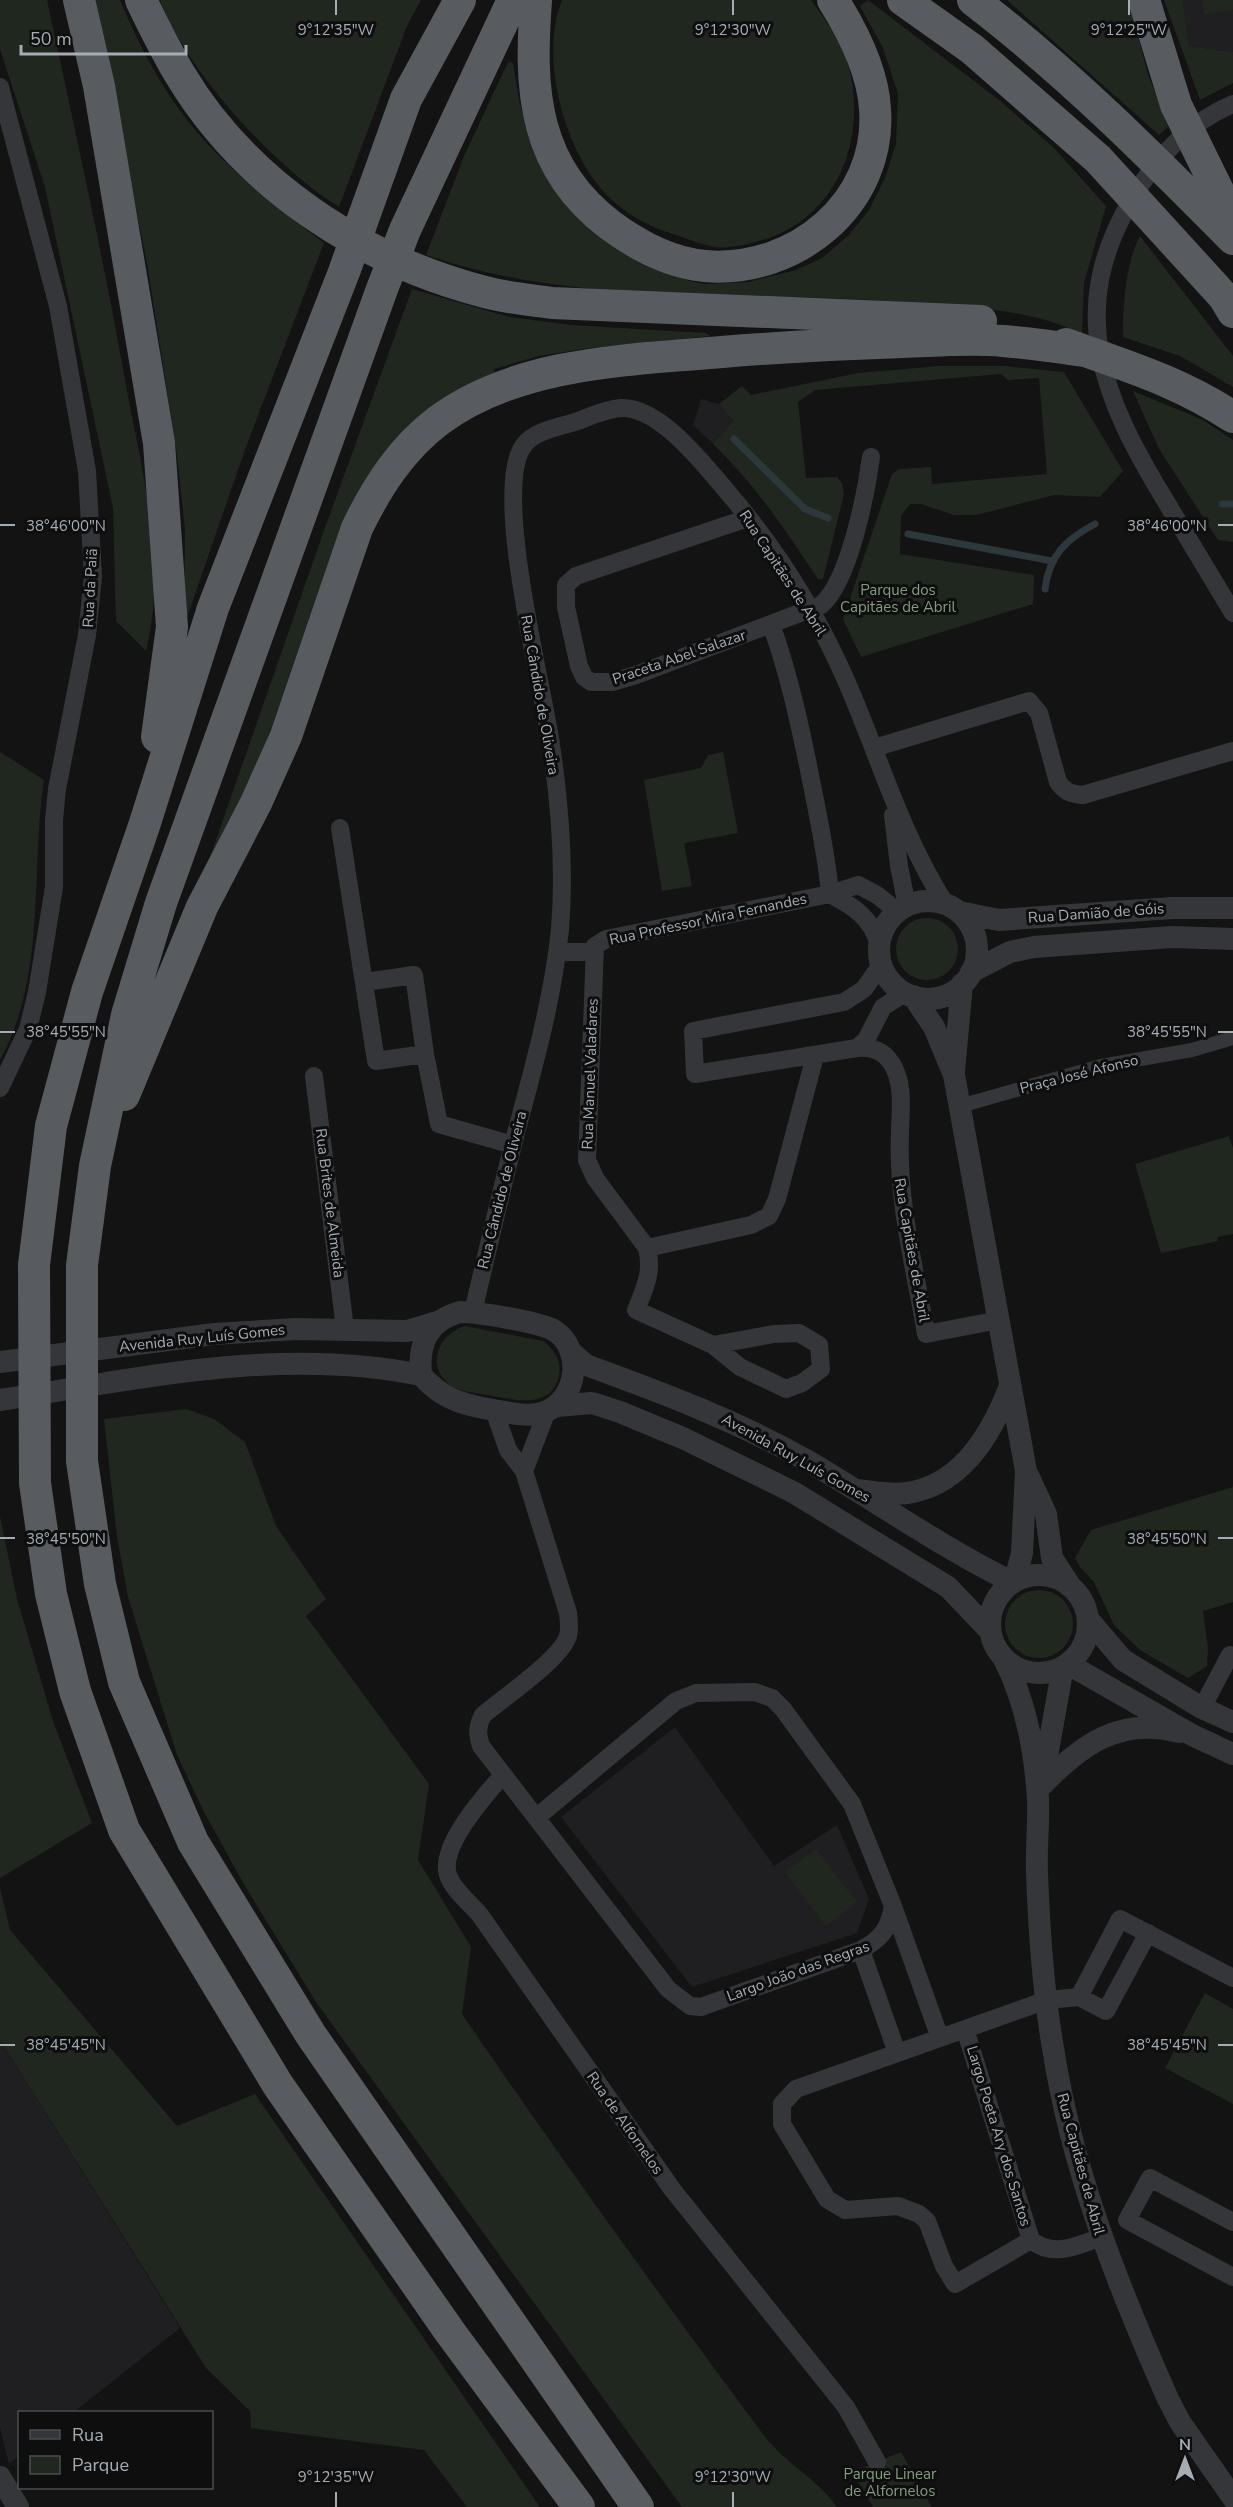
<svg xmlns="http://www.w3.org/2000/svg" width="1233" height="2507" font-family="'Nunito Sans',sans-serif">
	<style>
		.built { fill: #1f1f21 }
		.green { fill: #1f271f }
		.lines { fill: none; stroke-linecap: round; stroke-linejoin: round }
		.stream { stroke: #2d383c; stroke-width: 7 }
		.pedestrian { stroke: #343639; stroke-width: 14 }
		.minor { stroke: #343639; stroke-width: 18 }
		.tertiary { stroke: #343639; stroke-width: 22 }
		.trunk { stroke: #585c61; stroke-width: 32 }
		.ticks { fill: none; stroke: #a5adb4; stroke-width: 2 }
		.labels { text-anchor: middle; stroke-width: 6; stroke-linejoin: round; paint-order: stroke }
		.street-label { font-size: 15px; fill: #a5adb4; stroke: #0e0e0f }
		.park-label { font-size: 15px; fill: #829e7d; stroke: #0e0e0f }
		.ticks-label { font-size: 15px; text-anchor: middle; fill: #a5adb4; stroke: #0e0e0f; stroke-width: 6; stroke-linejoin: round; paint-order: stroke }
	</style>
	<rect width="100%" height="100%" fill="#131314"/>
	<path class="built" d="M 1183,0 L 1233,0 L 1233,52 L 1189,46 Z
		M 701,399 L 719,404 L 733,421 L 713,444 L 693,425 Z
		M 675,1727 L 774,1866 L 837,1825 L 869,1899 L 857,1933 L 692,1987 L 561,1817 Z
		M 0,2040 L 180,2328 L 74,2412 L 20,2412 L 19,2456 L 9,2464 L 0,2428 Z"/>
	<path class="green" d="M 0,0 L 47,0 C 75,130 104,260 127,391 C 143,475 167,567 146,651 L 116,621 L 113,508 L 45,187 L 0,49 Z
		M 94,0 L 120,0 C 133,31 148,62 166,90 C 205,153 266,199 324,243 L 246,447 L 184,626 L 185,530 L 177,455 L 147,263 Z
		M 160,0 L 421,0 L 407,26 L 339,207 C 275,167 186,71 160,0 Z
		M 562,0 L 811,0 C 827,22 846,48 851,76 C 864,144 837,213 769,238 C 753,243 731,249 715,247 C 702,245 688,239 676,235 C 617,217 586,182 566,124 C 553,86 547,38 562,0 Z
		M 868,0 L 999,100 L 1053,147 L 1106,206 L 1084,283 L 1082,334 C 1028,308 972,308 913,303 C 751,289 583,309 426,255 L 464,156 L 508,62 L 513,63 L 519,100 L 528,135 L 625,253 L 686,280 L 705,284 L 748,282 L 796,270 L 822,258 L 848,236 L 869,210 L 885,178 L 896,144 L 898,94 L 883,48 L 860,6 Z
		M 1007,0 L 1128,0 L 1148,74 L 1168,127 L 1159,135 Z
		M 1164,0 L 1183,0 L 1189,46 L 1233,52 L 1233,83 L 1200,100 Z
		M 1202,0 L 1233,0 L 1233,10 L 1204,15 Z
		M 1140,236 L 1233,356 L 1233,387 L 1180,356 L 1123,337 C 1123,306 1125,264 1140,236 Z
		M 412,289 L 509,317 L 571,325 L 706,333 L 710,336 L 590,348 L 539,356 L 494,369 L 495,372 L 418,422 L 277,715 L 224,843 L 210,857 L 322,536 Z
		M 940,366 L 1004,366 L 1064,372 L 1123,471 L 1100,497 L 1054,495 L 976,515 L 954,515 L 921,504 L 910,504 L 901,516 L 900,554 L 1034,575 L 1033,604 L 861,657 L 843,619 L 892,474 L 899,469 L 931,467 L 932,484 L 1047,474 L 1039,378 L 1008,380 L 1001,374 L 815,390 L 798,402 L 806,478 L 837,477 L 842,483 L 844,494 L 823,579 L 818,579 C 786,531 755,484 713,444 L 733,421 L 719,404 L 742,386 L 751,395 L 858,373 Z
		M 1133,391 L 1203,420 L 1233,440 L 1233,542 L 1218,540 L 1159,449 Z
		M 0,752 L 44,780 C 30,874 47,974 0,1060 Z
		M 723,752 L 738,833 L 684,843 L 692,886 L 662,891 L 644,780 L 701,768 L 708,755 Z
		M896 949a31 31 0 1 1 62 0a31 31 0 1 1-62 0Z
		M 1229,1136 L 1233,1148 L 1233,1234 L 1217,1237 L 1218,1241 L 1161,1253 L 1135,1164 Z
		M 465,1326 L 543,1341 C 554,1349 562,1361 559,1376 C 551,1411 512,1399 488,1395 C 476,1393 462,1392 452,1386 C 424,1368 438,1334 465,1326 Z
		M 186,1409 L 214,1419 L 245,1442 L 276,1526 L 326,1599 L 306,1616 L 429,1784 L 418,1860 L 471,1947 L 462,2014 C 559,2156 660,2296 763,2434 C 785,2464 818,2479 837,2507 L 682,2507 L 316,2002 L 245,1886 L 205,1814 L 177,1755 L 128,1597 L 117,1537 L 104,1419 Z
		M 1233,1487 L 1233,1602 L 1203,1611 L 1208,1648 L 1207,1666 L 1188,1678 L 1140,1650 L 1114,1625 L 1094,1582 L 1080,1567 L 1075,1558 L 1091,1530 Z
		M 0,1516 L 17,1599 L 53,1721 L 92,1823 L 0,1878 Z
		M1005 1624a34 34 0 1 1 68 0a34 34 0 1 1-68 0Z
		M 816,1849 L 857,1902 L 826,1926 L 785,1872 Z
		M 0,1888 L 10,1930 L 177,2126 L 255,2094 L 540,2507 L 467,2507 L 424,2450 L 251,2428 L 250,2411 L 206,2368 L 0,2040 Z
		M 1205,1993 L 1233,2009 L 1233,2104 L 1165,2068 Z
		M 901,2452 L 932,2507 L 873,2507 L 852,2472 Z"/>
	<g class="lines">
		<path class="stream" d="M 734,439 L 805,509 L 828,518
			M 1222,504 L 1233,504
			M 908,534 L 1052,561
			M 1045,589 C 1049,556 1066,539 1095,524"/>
		<path class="pedestrian" d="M 960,1106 L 1101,1066 L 1192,1050 L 1233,1038"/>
		<path class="minor" d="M 0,87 L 58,306 L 87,471 L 93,576 L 87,635 L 57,789 L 54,820 L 54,887 L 37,992 L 28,1029 L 0,1088
			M 1233,104 C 1188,123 1156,158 1132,199 C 1065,311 1103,398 1165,500 C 1187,537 1210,575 1233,613
			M 748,518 L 576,576 L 566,585 L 566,607 L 579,666 L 584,677 L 591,682 L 612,682 L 636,675 L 821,605 C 849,582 866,494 871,457
			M 771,624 C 790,677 801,730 812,785 C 819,821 827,857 830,894
			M 874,748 L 1029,701 L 1039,713 L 1058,782 C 1065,792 1071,794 1083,795 L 1233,751
			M 893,815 L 899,866 L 907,906
			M 340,828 L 376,1061 L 425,1054
			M 830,894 C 853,906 872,918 879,945
			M 557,952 L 593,952
			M 881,965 L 864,989 L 844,1002 L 693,1031 L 695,1074 L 857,1048 L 866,1040 L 883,1007 L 905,993
			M 365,982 L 414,975 L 425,1054 L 439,1124 L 513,1145
			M 857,1048 C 872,1047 883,1050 892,1064 C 905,1086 900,1111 900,1135 C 897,1201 915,1268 926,1334 L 999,1320
			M 815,1056 L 777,1199 L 769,1216 L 751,1225 L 647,1248 L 595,1178 L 587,1160 L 595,946 L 606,939 L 830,894 L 858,885 L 877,895 L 897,911
			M 314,1076 L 345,1329
			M 647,1248 C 653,1272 645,1288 636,1310 L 713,1345 L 774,1334 L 799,1333 L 819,1345 L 821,1369 L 802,1383 L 786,1389 L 740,1367 L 713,1345
			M 473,1312 C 487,1252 501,1192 516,1133 C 534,1066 553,998 560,929 C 565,868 560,805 551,745 C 543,687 491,488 524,445 C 534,431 559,427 575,422 C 589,417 605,409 621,408 C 660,406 706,467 730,495 C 776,549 816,613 845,678 C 879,755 900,833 946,905
			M 494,1410 L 508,1450 L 524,1471 L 568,1613 C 569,1621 570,1629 568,1636 C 561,1659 503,1698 483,1715 C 477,1726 477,1734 481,1746 L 668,1989 L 690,2006 L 701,2007 L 861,1950 C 881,1939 889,1929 893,1906 L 852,1804 L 783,1709 L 772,1698 L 755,1692 L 696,1693 L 676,1701 L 537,1817
			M 524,1471 L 547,1411
			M 1202,1708 L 1230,1655
			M 503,1775 C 485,1795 439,1846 448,1875 C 453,1890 470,1903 480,1915 L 672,2189 L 846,2407 L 877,2462
			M 893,1906 L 940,2038
			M 1148,1933 L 1106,2011 L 1079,1997 L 1120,1919 L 1233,1978
			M 861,1950 L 897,2053
			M 965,2029 L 1031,2240 C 1053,2258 1077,2246 1101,2237
			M 1127,2220 L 1150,2178 L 1233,2222
			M 1127,2220 L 1233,2277
			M 1031,2240 L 955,2284 L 944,2266 L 927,2221 L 919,2214 L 898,2206 L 845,2210 L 827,2199 L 782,2124 L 782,2104 L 796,2089 L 1047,2000 L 1079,1997"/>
		<path class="tertiary" d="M879 950a49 49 0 1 1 98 0a49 49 0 1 1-98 0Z
			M 959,912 L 999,920 L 1172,908 L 1233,908
			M 971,972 L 1010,952 L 1034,947 L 1172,937 L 1233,939
			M 913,996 L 934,1027 L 954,1075 L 1026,1471 L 1022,1553 L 1015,1580
			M 954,1071 L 962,984
			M 460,1312 C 477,1312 541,1322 555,1331 C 583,1350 578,1397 547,1411 C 530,1419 507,1412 488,1409 C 460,1404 440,1397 421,1375 C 418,1343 428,1321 460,1312 Z
			M 571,1352 L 586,1365 C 663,1393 737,1421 808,1461 C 876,1501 941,1547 1012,1582
			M 0,1362 L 214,1334 L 296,1329 L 407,1331 L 440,1321
			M 0,1400 C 139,1379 281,1346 421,1375
			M 556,1406 L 592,1403 L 620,1412 L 685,1439 L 793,1492 L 948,1587 L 989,1630
			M 1028,1475 L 1046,1514 L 1052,1558 L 1069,1584
			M 857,1490 C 875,1492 896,1496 913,1492 C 965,1481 993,1430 1010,1386
			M990 1624a49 49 0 1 1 98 0a49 49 0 1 1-98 0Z
			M 1089,1620 L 1123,1660 L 1202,1708 L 1233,1722
			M 1004,1659 C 1026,1702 1035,1751 1038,1799 C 1039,1823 1036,1848 1037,1872 C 1039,1930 1043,1990 1053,2048 C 1072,2171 1118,2286 1168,2399 L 1180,2422 L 1233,2498
			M 1068,1664 L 1194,1736 L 1233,1754
			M 1042,1784 L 1063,1667
			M 1041,1786 C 1081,1745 1120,1716 1179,1732
			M 0,2477 L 18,2507"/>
		<path class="trunk" d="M 79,0 L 99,86 L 159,443 L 172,627 L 157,737
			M 141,0 C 153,25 165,49 179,73 C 245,184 361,260 485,292 C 507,298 530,300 552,303 L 981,321
			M 460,0 L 406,99 L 344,272 L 213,608 L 144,826 L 87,992 L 51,1126 L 34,1265 L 35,1483 L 51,1594 L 75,1691 L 124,1830 L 278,2085 L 450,2332 L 579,2507
			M 513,0 L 405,230 L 382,289 L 161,903 L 127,1015 L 95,1166 L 82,1265 L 82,1461 L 100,1584 L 124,1682 L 193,1842 L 311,2035 L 638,2507
			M 536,0 C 533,42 531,85 542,126 C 553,167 577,200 610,225 C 637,245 671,263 705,266 C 795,274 882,203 875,109 C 873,71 853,32 833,0
			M 903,0 L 972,49 L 1098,159 L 1224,297 L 1233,312
			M 973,0 C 1067,72 1150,155 1233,239
			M 1144,0 L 1176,105 L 1233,221
			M 1066,344 C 1128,367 1176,380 1233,417
			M 124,1095 L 202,907 L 256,803 L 286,736 L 357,528 C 377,487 401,449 438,421 C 517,362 628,360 722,352 C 782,347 842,344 903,342 C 936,341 970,338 1003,341 C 1030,343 1057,347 1084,351"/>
	</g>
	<path class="ticks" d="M 336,0 L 336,15M 733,0 L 733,15M 1129,0 L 1129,15M 0,525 L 15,525M 1218,525 L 1233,525M 0,1032 L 15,1032M 1218,1032 L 1233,1032M 0,1538 L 15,1538M 1218,1538 L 1233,1538M 0,2045 L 15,2045M 1218,2045 L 1233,2045M 336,2492 L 336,2507M 733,2492 L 733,2507"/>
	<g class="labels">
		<g class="street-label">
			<text transform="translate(783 573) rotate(57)" y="5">Rua Capitães de Abril</text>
			<text transform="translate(90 588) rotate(-87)" y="5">Rua da Paiã</text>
			<text transform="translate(679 657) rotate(-19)" y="5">Praceta Abel Salazar</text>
			<text transform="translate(540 695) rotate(80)" y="5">Rua Cândido de Oliveira</text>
			<text transform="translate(1096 913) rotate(-4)" y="5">Rua Damião de Góis</text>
			<text transform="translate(708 919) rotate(-12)" y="5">Rua Professor Mira Fernandes</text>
			<text transform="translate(590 1074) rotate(-88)" y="5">Rua Manuel Valadares</text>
			<text transform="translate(1079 1074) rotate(-14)" y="5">Praça José Afonso</text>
			<text transform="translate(502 1190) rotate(-76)" y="5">Rua Cândido de Oliveira</text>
			<text transform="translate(330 1203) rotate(83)" y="5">Rua Brites de Almeida</text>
			<text transform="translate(912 1250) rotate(80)" y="5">Rua Capitães de Abril</text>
			<text transform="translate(202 1338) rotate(-6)" y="5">Avenida Ruy Luís Gomes</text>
			<text transform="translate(796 1458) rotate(29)" y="5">Avenida Ruy Luís Gomes</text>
			<text transform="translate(798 1971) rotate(-20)" y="5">Largo João das Regras</text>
			<text transform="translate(625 2123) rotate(55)" y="5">Rua de Alfornelos</text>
			<text transform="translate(999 2136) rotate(73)" y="5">Largo Poeta Ary dos Santos</text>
			<text transform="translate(1081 2164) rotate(75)" y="5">Rua Capitães de Abril</text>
		</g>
		<g class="park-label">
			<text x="898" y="595">Parque dos<tspan x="898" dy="17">Capitães de Abril</tspan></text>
			<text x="890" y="2479">Parque Linear<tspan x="890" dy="17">de Alfornelos</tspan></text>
		</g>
	</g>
	<g class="ticks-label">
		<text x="336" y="35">9°12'35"W</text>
		<text x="733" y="35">9°12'30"W</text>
		<text x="1129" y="35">9°12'25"W</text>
		<text x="66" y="531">38°46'00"N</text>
		<text x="1167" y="531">38°46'00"N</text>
		<text x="66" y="1037">38°45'55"N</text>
		<text x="1167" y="1037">38°45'55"N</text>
		<text x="66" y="1544">38°45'50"N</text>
		<text x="1167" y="1544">38°45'50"N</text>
		<text x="66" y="2050">38°45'45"N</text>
		<text x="1167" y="2050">38°45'45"N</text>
		<text x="336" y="2482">9°12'35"W</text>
		<text x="733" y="2482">9°12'30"W</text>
	</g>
	<rect x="18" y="2411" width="195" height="78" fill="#0e0e0f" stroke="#4a4e51" stroke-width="1.5"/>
	<rect x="30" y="2430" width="30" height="9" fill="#343639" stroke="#4a4e51" stroke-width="1.5"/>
	<text x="72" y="2441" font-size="18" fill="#a5adb4">Rua</text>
	<rect x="30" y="2456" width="30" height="18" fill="#1f271f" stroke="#4a4e51" stroke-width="1.5"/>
	<text x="72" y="2471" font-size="18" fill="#a5adb4">Parque</text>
	<g transform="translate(1185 2459)" stroke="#0e0e0f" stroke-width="4.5" paint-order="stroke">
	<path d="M0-4.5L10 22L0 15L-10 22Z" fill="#a5adb4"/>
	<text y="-9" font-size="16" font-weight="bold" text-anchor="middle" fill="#a5adb4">N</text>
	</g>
	<path d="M21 45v9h165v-9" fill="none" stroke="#a5adb4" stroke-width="3"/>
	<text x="30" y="45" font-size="18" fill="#a5adb4" stroke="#0e0e0f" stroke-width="4.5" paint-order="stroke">50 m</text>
</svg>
